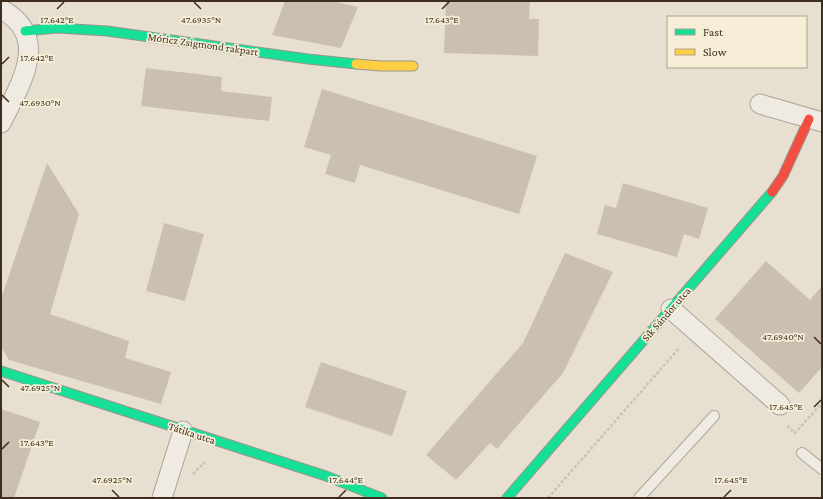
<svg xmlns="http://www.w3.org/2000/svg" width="823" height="499" font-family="'Crimson Pro',serif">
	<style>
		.building { fill: #cbbfb2 }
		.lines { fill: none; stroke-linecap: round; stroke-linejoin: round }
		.lane-casing { stroke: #ada599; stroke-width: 12 }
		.street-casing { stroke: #ada599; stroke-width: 21 }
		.fast-casing { stroke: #9c958a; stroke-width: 11 }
		.slow-casing { stroke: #9c958a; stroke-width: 11 }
		.jam-casing { stroke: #9c958a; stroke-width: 11 }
		.path { stroke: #c8c2b9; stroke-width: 2.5; stroke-dasharray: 3 2; stroke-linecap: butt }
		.lane { stroke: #efebe3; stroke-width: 10 }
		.street { stroke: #efebe3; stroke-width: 19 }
		.fast { stroke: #16e098; stroke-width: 9 }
		.slow { stroke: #ffcf43; stroke-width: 9 }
		.jam { stroke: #f24e42; stroke-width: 9 }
		.ticks { fill: none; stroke: #3d2e20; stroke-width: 1.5 }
		.labels { text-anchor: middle; stroke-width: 3.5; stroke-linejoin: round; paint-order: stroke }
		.street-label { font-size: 11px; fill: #3d2e20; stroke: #f7eed8 }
		.ticks-label { font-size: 10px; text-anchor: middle; fill: #3d2e20; stroke: #f7eed8; stroke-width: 3.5; stroke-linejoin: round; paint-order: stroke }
	</style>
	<rect width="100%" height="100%" fill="#e7e0d1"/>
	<path class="building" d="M 285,1 L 333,1 L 358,7 L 341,48 L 272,35 Z
		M 446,1 L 530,1 L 529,19 L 539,19 L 538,56 L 444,53 Z
		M 146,68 L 222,77 L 221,91 L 272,97 L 269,121 L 141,106 Z
		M 322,89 L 537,156 L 519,214 L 360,165 L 355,183 L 325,174 L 331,155 L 304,147 Z
		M 47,163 L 79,214 L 50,314 L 129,341 L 125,358 L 171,372 L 161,404 L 9,360 L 1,347 L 1,299 Z
		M 623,183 L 708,208 L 699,239 L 684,234 L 677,257 L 597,234 L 605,205 L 616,208 Z
		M 164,223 L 204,234 L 185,301 L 146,291 Z
		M 565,253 L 613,272 L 563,373 L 497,449 L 490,443 L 456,480 L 426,455 L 523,343 Z
		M 766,261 L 810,300 L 822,286 L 822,367 L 799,393 L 715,319 Z
		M 321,362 L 407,391 L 392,436 L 305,407 Z
		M 1,409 L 40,422 L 14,498 L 1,498 Z"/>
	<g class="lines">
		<defs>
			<path id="lane" d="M 802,453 L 822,469
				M 639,498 L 714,416"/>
			<path id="street" d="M 1,9 C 52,37 20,85 1,123
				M 760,104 L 822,122
				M 671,309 L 780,405
				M 162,498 L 183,431"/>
			<path id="fast" d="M 25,31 L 57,28 L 107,31 L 308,59 L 356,64
				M 1,371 L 326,476 L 382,498
				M 507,498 L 772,192"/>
			<path id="slow" d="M 356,64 L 381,66 L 413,66"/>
			<path id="jam" d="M 772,192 L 783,176 L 809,119"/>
		</defs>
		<use href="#lane" class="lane-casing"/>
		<use href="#street" class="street-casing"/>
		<use href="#fast" class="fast-casing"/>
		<use href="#slow" class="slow-casing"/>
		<use href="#jam" class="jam-casing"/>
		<path class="path" d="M 787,426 L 795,433 L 822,403
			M 193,474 L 204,463 L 205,464
			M 548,498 L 680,347"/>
		<use href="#lane" class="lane"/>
		<use href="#street" class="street"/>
		<use href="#fast" class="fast"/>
		<use href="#slow" class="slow"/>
		<use href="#jam" class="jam"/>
	</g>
	<path class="ticks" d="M 194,2 L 201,9M 57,9 L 64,2M 442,9 L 449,2M 2,64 L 9,57M 2,95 L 9,102M 814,337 L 821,344M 2,380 L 9,387M 814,407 L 821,400M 2,449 L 9,442M 112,490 L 119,497M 339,497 L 346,490M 724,497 L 731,490"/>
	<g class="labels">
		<g class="street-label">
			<text transform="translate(203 44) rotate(8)" y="4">Móricz Zsigmond rakpart</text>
			<text transform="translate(666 314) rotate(-49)" y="4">Sík Sándor utca</text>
			<text transform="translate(192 433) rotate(18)" y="4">Tátika utca</text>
		</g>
	</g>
	<g class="ticks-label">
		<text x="57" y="23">17.642°E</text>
		<text x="201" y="23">47.6935°N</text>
		<text x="442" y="23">17.643°E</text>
		<text x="37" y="61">17.642°E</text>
		<text x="40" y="106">47.6930°N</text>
		<text x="783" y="340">47.6940°N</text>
		<text x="40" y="391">47.6925°N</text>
		<text x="786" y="410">17.645°E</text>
		<text x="37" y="446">17.643°E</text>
		<text x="112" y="483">47.6925°N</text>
		<text x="346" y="483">17.644°E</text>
		<text x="731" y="483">17.645°E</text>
	</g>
	<rect width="823" height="499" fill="none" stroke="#3d2e20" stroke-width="4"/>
	<rect x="667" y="16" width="140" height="52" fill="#f7eed8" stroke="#ada18e"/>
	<rect x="675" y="29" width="20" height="6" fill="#16e098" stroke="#ada18e"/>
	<text x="703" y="36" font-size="12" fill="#3d2e20">Fast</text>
	<rect x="675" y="49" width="20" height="6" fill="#ffcf43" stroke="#ada18e"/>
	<text x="703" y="56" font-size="12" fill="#3d2e20">Slow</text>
</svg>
